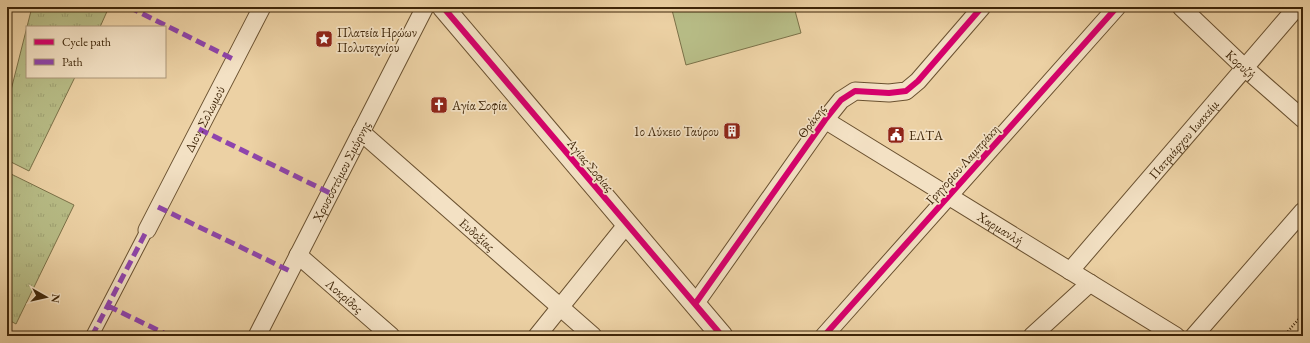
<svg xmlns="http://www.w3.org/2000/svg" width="1310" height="343" font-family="'EB Garamond',serif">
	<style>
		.grass { fill: url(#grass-tufts); stroke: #7b7148 }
		.pitch { fill: #b7bc86; stroke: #7b7148 }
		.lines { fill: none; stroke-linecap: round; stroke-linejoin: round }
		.pedestrian-casing { stroke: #6a5130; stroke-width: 14 }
		.minor-casing { stroke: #6a5130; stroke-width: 19 }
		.tertiary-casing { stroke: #6a5130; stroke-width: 23 }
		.path { stroke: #3f2609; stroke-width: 2.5; stroke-dasharray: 1 2; stroke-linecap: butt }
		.pedestrian { stroke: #f3e1c4; stroke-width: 12 }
		.minor { stroke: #f3e1c4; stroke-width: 17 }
		.tertiary { stroke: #f3e1c4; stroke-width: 21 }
		.quiet { stroke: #8e44ad; stroke-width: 5; stroke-dasharray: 10 5; stroke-linecap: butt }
		.cycleway-casing { stroke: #f3e1c4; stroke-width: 8 }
		.cycleway { stroke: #d6006c; stroke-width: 6 }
		.labels { text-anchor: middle; stroke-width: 3.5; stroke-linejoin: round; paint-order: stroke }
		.poi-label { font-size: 13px; fill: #3f2609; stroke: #f3e1c4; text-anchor: start }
		.street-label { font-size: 13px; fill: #3f2609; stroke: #f3e1c4 }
	</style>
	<defs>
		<pattern id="grass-tufts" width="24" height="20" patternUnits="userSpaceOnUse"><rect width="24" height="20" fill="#b7bc86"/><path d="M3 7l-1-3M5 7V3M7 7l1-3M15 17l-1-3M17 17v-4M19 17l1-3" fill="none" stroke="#9ea172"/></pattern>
	</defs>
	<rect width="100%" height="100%" fill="#ecd1a4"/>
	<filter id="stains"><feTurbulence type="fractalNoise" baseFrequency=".005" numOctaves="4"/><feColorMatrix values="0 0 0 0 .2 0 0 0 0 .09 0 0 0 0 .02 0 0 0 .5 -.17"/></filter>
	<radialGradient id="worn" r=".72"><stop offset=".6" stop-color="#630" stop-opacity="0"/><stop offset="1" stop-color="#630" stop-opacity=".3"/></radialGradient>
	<path class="grass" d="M 32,7 L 109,7 L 100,27 L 27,27 L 27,77 L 75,77 L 29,171 L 7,160 L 7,106 Z
		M 7,172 L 74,205 L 16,324 L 7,319 Z"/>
	<path class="pitch" d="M 682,7 L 794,7 L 801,33 L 686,65 L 672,10 Z"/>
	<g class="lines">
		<defs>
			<path id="pedestrian" d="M 92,336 L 147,230"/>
			<g id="minor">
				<path id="s1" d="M 1181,7 L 1245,68 L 1303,119"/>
				<path id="s2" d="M 825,120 L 1176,336"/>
				<path id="s3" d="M 361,132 L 593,336"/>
				<path id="s4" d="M 147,230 L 262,7"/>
				<path id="s5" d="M 298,255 L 391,336"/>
				<path id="s6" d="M 1070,271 L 1297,7"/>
				<path d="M 695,304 L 825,120 L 841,100 L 855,91 L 889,93 L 906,91 L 918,81 L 982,7"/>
				<path id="s7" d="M 257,336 L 425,7"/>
				<path d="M 537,336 L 627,224"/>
				<path d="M 824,336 L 1117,7"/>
				<path d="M 1032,336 L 1090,283"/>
				<path d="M 1194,336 L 1303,211"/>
			</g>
			<path id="tertiary" d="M 443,7 L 722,336"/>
		</defs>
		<use href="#pedestrian" class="pedestrian-casing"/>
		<use href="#minor" class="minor-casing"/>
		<use href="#tertiary" class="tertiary-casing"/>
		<path class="path" d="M 1284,336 L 1303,314"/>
		<use href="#pedestrian" class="pedestrian"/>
		<use href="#minor" class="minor"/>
		<use href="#tertiary" class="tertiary"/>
		<path class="quiet" d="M 129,7 L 235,60
			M 199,129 L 330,193
			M 158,207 L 290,271
			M 108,306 L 170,336
			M 92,336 L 147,230"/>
		<defs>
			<path id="cycleway" d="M 443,7 L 722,336
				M 695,304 L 825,120 L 841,100 L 855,91 L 889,93 L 906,91 L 918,81 L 982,7
				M 824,336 L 1117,7"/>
		</defs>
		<use href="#cycleway" class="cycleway-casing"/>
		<use href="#cycleway" class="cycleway"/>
	</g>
	<defs>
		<symbol id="sight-square" viewBox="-11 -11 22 22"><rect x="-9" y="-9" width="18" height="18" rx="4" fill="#8f2418" stroke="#f3e1c4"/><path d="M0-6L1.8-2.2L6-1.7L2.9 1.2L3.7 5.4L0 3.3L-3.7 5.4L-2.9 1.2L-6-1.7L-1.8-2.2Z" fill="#fff"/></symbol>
		<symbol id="church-square" viewBox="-11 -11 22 22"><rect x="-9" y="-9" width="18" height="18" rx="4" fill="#8f2418" stroke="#f3e1c4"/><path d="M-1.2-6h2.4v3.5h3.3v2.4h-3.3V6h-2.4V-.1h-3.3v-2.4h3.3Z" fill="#fff"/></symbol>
		<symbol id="building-square" viewBox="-11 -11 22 22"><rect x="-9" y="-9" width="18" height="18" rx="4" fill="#8f2418" stroke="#f3e1c4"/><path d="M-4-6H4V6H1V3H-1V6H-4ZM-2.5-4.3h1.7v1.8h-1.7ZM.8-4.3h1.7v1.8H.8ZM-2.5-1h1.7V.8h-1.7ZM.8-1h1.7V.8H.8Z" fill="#fff"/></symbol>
		<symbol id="civic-square" viewBox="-11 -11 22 22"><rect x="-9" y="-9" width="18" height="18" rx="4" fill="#8f2418" stroke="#f3e1c4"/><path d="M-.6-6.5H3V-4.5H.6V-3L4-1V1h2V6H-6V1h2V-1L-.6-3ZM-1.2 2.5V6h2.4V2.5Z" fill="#fff"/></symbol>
	</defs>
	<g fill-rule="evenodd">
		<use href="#sight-square" x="314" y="29" width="20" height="20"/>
		<use href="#church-square" x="429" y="95" width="20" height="20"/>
		<use href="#building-square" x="722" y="121" width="20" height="20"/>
		<use href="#civic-square" x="886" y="125" width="20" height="20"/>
	</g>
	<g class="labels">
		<g class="poi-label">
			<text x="337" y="37">Πλατεία Ηρώων<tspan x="337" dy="15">Πολυτεχνίου</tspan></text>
			<text x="452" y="110">Αγία Σοφία</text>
			<text x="719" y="136" text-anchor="end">1ο Λύκειο Ταύρου</text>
			<text x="909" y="140">ΕΛΤΑ</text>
		</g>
		<g class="street-label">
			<text dy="5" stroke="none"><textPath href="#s1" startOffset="83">Κορυζή</textPath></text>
			<text dy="5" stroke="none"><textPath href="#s4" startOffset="125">Διον. Σολωμού</textPath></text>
			<text transform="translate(811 121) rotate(-54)" y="5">Θράκης</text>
			<text dy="5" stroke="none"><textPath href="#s6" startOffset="174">Πατριάρχου Ιωακείμ</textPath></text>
			<text transform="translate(962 164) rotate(-48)" y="5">Γρηγορίου Λαμπράκη</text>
			<text transform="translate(591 165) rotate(50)" y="5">Αγίας Σοφίας</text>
			<text dy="5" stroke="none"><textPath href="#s7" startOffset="185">Χρυσοστόμου Σμύρνης</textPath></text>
			<text dy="5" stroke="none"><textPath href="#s2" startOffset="206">Χαρμανλή</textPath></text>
			<text dy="5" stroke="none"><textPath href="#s3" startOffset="155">Ευδοξίας</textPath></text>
			<text dy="5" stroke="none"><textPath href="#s5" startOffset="62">Λοκρίδος</textPath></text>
		</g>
	</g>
	<rect width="1310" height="343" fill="none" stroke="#ecd1a4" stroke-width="24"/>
	<rect x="8" y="8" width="1294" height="327" fill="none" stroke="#3f2609" stroke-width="2"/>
	<rect x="12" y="12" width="1286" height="319" fill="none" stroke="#3f2609"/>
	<rect x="26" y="26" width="140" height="52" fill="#f3e1c4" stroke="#ab9679"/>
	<rect x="34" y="39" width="20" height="6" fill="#d6006c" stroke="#ab9679"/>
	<text x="62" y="46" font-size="12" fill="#3f2609">Cycle path</text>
	<rect x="34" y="59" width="20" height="6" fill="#8e44ad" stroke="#ab9679"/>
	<text x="62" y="66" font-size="12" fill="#3f2609">Path</text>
	<g transform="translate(46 297) rotate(98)" stroke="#f3e1c4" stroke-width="3" paint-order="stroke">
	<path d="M0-3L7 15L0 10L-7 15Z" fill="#3f2609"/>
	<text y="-6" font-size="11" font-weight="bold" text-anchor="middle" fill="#3f2609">N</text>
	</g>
	<rect width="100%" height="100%" filter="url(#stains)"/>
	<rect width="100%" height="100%" fill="url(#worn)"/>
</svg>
